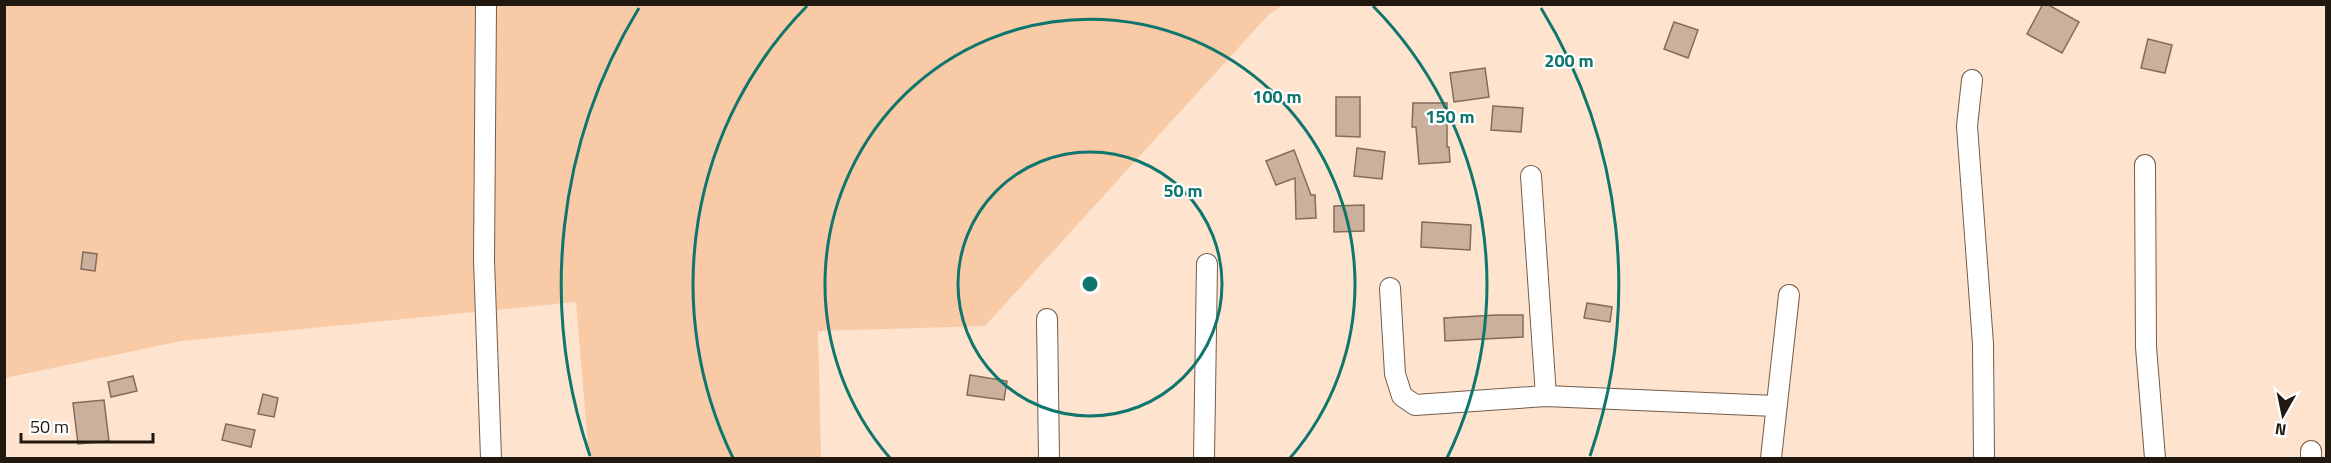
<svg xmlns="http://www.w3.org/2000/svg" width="2331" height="463" font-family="'Titillium Web',sans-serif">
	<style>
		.green { fill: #f8caa5 }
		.building { fill: #cbb19d; stroke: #846c59; stroke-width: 1.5 }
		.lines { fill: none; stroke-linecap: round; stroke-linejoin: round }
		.street-casing { stroke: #745d4b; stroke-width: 22 }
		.street { stroke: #fff; stroke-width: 20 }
		.ring { fill: none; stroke: #0f766e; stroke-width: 3 }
		.centre { fill: #0f766e; stroke: #fff; stroke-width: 3 }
		.ring-label { font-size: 18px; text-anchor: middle; font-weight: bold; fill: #0f766e; stroke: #fff; stroke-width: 4.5; stroke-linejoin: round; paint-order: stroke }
	</style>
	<rect width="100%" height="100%" fill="#fee3ce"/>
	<path class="green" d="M 4,5 L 1284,5 L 1270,13 L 985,326 L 818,331 L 821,458 L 589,458 L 576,302 L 181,341 L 5,378 Z"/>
	<path class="building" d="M 2043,4 L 2047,4 L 2079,22 L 2062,53 L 2027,34 Z
		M 1674,22 L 1698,30 L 1688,58 L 1664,49 Z
		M 2148,39 L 2172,45 L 2165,73 L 2141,68 Z
		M 1485,68 L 1489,97 L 1454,102 L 1450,73 Z
		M 1336,97 L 1360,97 L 1360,137 L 1336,136 Z
		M 1413,103 L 1447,103 L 1447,147 L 1449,147 L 1450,162 L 1419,164 L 1416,127 L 1412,127 Z
		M 1493,106 L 1523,108 L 1521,132 L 1491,130 Z
		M 1357,148 L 1385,152 L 1382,179 L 1354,176 Z
		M 1294,150 L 1311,195 L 1315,195 L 1316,218 L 1296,219 L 1295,178 L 1276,185 L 1266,161 Z
		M 1364,205 L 1364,231 L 1334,232 L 1334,206 Z
		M 1422,222 L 1471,225 L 1470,250 L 1421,247 Z
		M 83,252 L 97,254 L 95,271 L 81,269 Z
		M 1587,303 L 1612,307 L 1610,322 L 1584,318 Z
		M 1496,315 L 1523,315 L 1523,337 L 1445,341 L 1444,318 Z
		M 970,375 L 1007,381 L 1004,400 L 967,395 Z
		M 133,376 L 137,391 L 111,397 L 108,382 Z
		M 263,394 L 278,398 L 274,417 L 258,414 Z
		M 104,400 L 109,441 L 78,444 L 73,403 Z
		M 226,424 L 255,430 L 251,447 L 222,440 Z"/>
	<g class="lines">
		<defs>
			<path id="street" d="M 486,4 L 484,260 L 491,458
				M 1972,80 L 1967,126 L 1983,344 L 1984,458
				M 2145,165 L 2146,347 L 2155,458
				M 1531,176 L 1546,396
				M 1390,288 L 1395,374 L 1402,396 L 1415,405 L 1546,396 L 1775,406
				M 1047,319 L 1049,458
				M 1204,458 L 1207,264
				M 1771,458 L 1789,295
				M 2311,458 L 2311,451"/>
		</defs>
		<use href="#street" class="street-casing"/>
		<use href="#street" class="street"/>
	</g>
	<g class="ring">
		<circle cx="1090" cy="284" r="132"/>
		<path d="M890 458A265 265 0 1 1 1290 458"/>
		<path d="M733 458A397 397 0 0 1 807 6M1373 6A397 397 0 0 1 1447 458"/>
		<path d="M590 456A529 529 0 0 1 639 8M1541 8A529 529 0 0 1 1590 456"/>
	</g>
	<circle cx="1090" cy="284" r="9" class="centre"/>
	<g class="ring-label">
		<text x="1569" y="67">200 m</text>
		<text x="1277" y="103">100 m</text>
		<text x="1450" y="123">150 m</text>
		<text x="1183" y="197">50 m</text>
	</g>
	<rect width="2331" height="463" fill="none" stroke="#211810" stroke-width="12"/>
	<g transform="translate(2283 415) rotate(189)" stroke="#ffffff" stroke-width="4.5" paint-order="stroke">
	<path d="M0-4.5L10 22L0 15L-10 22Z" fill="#211810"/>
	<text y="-9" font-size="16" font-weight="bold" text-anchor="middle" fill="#211810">N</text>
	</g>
	<path d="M21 433v9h132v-9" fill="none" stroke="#211810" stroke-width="3"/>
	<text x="30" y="433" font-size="18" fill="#211810" stroke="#ffffff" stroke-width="4.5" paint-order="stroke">50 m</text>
</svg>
